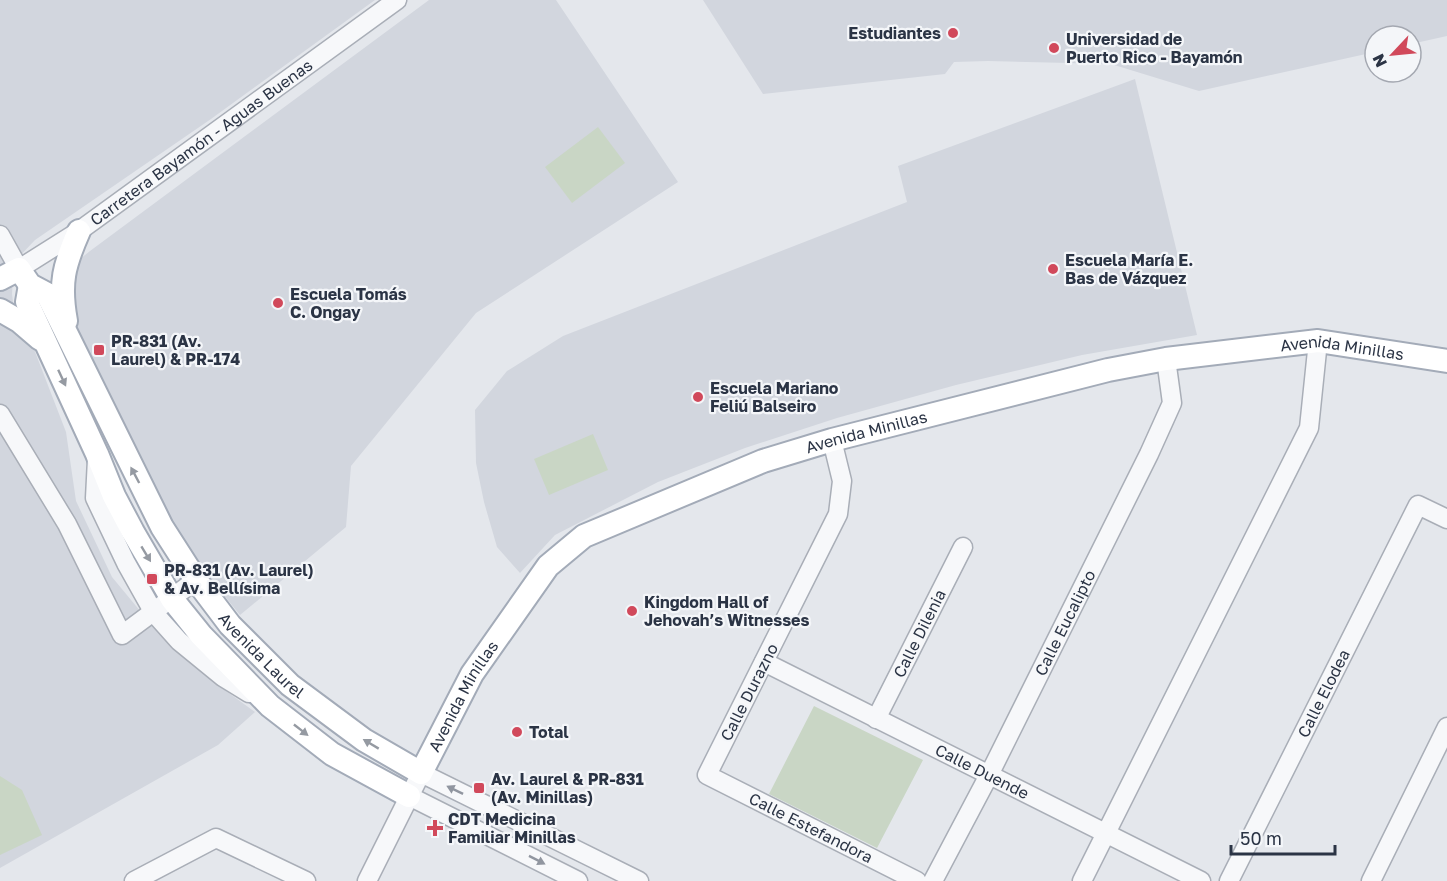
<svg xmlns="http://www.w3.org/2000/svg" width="1447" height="881" font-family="'Golos Text',sans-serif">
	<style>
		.built { fill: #d2d6de }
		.green { fill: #c9d6c5 }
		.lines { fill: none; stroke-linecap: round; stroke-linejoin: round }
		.minor-casing { stroke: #a9aeb7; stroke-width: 21 }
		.major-casing { stroke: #a3abb8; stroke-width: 26 }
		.minor { stroke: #f7f8fa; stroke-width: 18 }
		.major { stroke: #fff; stroke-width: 22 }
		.oneway { fill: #959aa2 }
		.oneway2 { fill: #9196a0 }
		.poi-dot { fill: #d1495b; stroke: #f4f6f9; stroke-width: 2 }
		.labels { text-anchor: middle; stroke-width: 4.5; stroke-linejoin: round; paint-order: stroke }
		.poi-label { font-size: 16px; font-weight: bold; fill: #2b3445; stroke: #f4f6f9; text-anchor: start }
		.street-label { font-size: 16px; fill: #2b3445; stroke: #f4f6f9 }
	</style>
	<rect width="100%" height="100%" fill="#e4e7ec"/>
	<path class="built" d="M 0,0 L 375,0 L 211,119 L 35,240 L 17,259 L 13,277 L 12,294 L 15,316 L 32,344 L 66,432 L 76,501 L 112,577 L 160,635 L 215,683 L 255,712 L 218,745 L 0,868 Z
		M 429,0 L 556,0 L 678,182 L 476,313 L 351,466 L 346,527 L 240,615 L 176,536 L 67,312 L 67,277 L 80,259 L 90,251 Z
		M 703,0 L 1447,0 L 1447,36 L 1411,44 L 1411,36 L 1375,36 L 1375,52 L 1199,91 L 1111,64 L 988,61 L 954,62 L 945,74 L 763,94 Z
		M 1135,79 L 1197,335 L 1082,355 L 956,385 L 837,418 L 745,448 L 658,482 L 555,535 L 520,573 L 497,547 L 484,502 L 476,463 L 475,410 L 507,371 L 563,336 L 907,202 L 898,166 Z"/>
	<path class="green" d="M 598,127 L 625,163 L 572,203 L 545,167 Z
		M 593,434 L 608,470 L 549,495 L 534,459 Z
		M 814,706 L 923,760 L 877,848 L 769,794 Z
		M 0,776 L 22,790 L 42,835 L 0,855 Z"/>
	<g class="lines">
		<defs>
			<g id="minor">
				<path id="s1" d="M 0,235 L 19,269 L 79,231 L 397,0"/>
				<path d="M 0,414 L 67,524 L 122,635 L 196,580"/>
				<path id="s2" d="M 832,440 L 842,481 L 838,514 L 707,775 L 917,881"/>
				<path d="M 97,459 L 95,498 L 126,563 L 154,613 L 179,641 L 223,677 L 249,693"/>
				<path id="s3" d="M 764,662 L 1201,881"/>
				<path id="s4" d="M 876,719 L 963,547"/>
				<path d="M 409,796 L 578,881"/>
				<path d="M 134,881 L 216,838 L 306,881"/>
				<path d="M 367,881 L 421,773 L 639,881"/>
				<path id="s5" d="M 933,881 L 989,775 L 1149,454 L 1172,403 L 1166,359"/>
				<path d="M 1082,881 L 1309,428 L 1318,341"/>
				<path id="s6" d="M 1229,881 L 1418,505 L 1447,519"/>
				<path d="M 1371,881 L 1447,727"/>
			</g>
			<g id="major">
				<path id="s7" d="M 0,279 L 19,269 L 30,285 L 47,294 L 162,527 L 196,580 L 230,625 L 290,685 L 364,740 L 421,773 L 472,674 L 548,566 L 584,536 L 763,461 L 832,440 L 1108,370 L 1166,359 L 1318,341 L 1447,361"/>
				<path d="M 30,285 L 27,302 L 97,454 L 114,496 L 133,532 L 172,599 L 201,635 L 270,706 L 332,754 L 409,796"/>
				<path d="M 0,310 L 19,321 L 40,339"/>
				<path d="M 66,321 C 59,283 64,265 79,231"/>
			</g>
		</defs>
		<use href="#minor" class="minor-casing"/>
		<use href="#major" class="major-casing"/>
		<use href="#minor" class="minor"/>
		<use href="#major" class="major"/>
	</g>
	<defs><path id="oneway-solid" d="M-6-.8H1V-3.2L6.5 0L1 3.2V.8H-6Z" transform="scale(1.5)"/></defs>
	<g class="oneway">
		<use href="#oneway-solid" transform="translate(62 378) rotate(65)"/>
		<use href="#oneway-solid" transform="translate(135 475) rotate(-118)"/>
		<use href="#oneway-solid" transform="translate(146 554) rotate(59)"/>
		<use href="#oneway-solid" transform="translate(301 730) rotate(38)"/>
		<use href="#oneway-solid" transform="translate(371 744) rotate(-149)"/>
	</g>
	<g class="oneway2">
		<use href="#oneway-solid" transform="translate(455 790) rotate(-154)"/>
		<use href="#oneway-solid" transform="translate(537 860) rotate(27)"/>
	</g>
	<g class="poi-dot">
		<circle cx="953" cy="33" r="6"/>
		<circle cx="1054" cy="48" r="6"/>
		<circle cx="1053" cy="269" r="6"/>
		<circle cx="278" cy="303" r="6"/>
		<rect x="93" y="344" width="12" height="12" rx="3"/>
		<circle cx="698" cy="397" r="6"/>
		<rect x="146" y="573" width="12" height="12" rx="3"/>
		<circle cx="632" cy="611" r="6"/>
		<circle cx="517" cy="732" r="6"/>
		<rect x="473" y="782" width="12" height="12" rx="3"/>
		<path d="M432 819h6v6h6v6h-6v6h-6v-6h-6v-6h6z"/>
	</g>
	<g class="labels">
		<g class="poi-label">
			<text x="941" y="39" text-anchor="end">Estudiantes</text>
			<text x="1066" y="45">Universidad de<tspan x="1066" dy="18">Puerto Rico - Bayamón</tspan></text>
			<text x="1065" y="266">Escuela María E.<tspan x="1065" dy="18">Bas de Vázquez</tspan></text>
			<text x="290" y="300">Escuela Tomás<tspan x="290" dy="18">C. Ongay</tspan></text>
			<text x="111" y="347">PR-831 (Av.<tspan x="111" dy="18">Laurel) &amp; PR-174</tspan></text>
			<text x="710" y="394">Escuela Mariano<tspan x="710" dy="18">Feliú Balseiro</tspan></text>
			<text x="164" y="576">PR-831 (Av. Laurel)<tspan x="164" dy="18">&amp; Av. Bellísima</tspan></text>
			<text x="644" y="608">Kingdom Hall of<tspan x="644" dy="18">Jehovah’s Witnesses</tspan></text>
			<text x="529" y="738">Total</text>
			<text x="491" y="785">Av. Laurel &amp; PR-831<tspan x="491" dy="18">(Av. Minillas)</tspan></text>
			<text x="448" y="825">CDT Medicina<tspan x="448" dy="18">Familiar Minillas</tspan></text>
		</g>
		<g class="street-label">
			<text dy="6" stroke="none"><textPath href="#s1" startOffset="261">Carretera Bayamón - Aguas Buenas</textPath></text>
			<text dy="6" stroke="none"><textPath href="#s7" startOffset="1760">Avenida Minillas</textPath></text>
			<text dy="6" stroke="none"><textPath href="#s7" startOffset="1274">Avenida Minillas</textPath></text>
			<text dy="6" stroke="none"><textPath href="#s5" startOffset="290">Calle Eucalipto</textPath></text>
			<text dy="6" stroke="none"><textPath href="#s4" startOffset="96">Calle Dilenia</textPath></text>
			<text dy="6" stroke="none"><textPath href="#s7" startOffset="483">Avenida Laurel</textPath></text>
			<text transform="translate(749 692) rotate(-63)" y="6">Calle Durazno</text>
			<text dy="6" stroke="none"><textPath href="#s6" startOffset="210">Calle Elodea</textPath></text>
			<text dy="6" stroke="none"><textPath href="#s7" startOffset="770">Avenida Minillas</textPath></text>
			<text dy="6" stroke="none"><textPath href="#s3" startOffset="244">Calle Duende</textPath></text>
			<text dy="6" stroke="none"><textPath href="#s2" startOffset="484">Calle Estefandora</textPath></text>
		</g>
	</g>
	<g transform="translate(1393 54) rotate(244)"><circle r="28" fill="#f4f6f9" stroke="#a4a8b1" stroke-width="1.5"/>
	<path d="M0-4.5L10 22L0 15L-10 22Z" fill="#d1495b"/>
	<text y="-9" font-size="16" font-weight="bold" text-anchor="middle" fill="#2b3445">N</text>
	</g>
	<path d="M1231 845v9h104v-9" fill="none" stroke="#2b3445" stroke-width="3"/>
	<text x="1240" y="845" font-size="18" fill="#2b3445" stroke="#f4f6f9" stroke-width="4.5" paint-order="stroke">50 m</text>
</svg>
